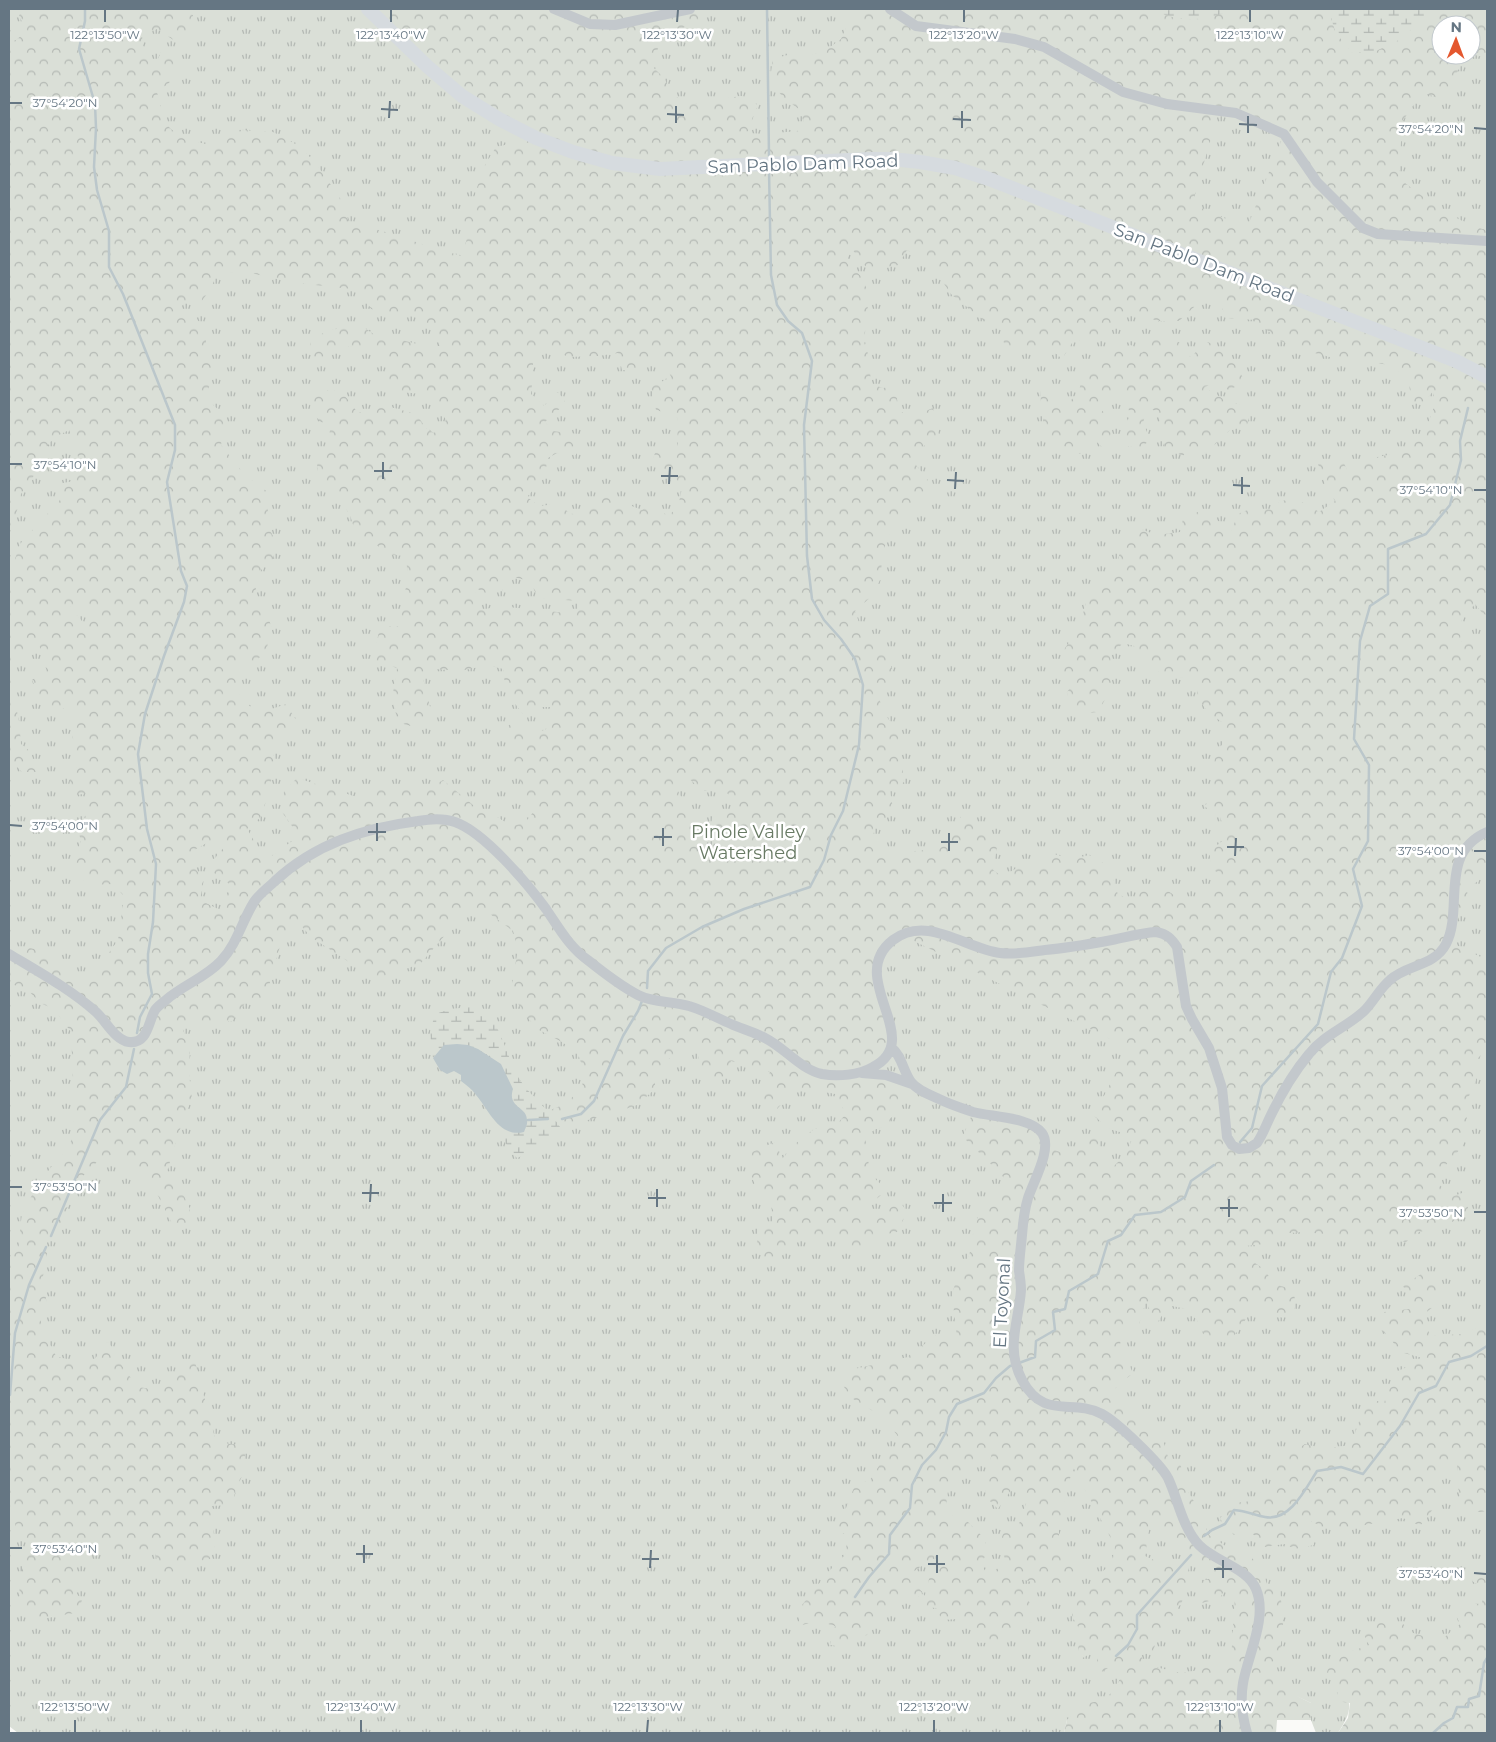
<svg xmlns="http://www.w3.org/2000/svg" width="1496" height="1742" font-family="Montserrat,sans-serif">
	<style>
		.grass { fill: url(#grass-tufts); fill-rule: evenodd }
		.forest { fill: url(#forest-crowns); fill-rule: evenodd }
		.wetland { fill: url(#wetland-marsh) }
		.water { fill: #bbc7cb }
		.lines { fill: none; stroke-linecap: round; stroke-linejoin: round }
		.stream { stroke: #bbc7cb; stroke-width: 2.5 }
		.minor { stroke: #c3c8cc; stroke-width: 10 }
		.major { stroke: #d6dbdf; stroke-width: 14 }
		.ticks { fill: none; stroke: #657683; stroke-width: 2 }
		.labels { text-anchor: middle; stroke-width: 5; stroke-linejoin: round; paint-order: stroke }
		.street-label { font-size: 18px; fill: #657683; stroke: #fff }
		.park-label { font-size: 18px; fill: #687a64; stroke: #fff }
		.ticks-label { font-size: 12px; text-anchor: middle; fill: #657683; stroke: #fff; stroke-width: 5; stroke-linejoin: round; paint-order: stroke }
	</style>
	<defs>
		<pattern id="grass-tufts" width="24" height="20" patternUnits="userSpaceOnUse" patternTransform="scale(1.25)"><rect width="24" height="20" fill="#dadfd7"/><path d="M3 7l-1-3M5 7V3M7 7l1-3M15 17l-1-3M17 17v-4M19 17l1-3" fill="none" stroke="#b4b9b4"/></pattern>
		<pattern id="forest-crowns" width="20" height="18" patternUnits="userSpaceOnUse" patternTransform="scale(1.25)"><rect width="20" height="18" fill="#dadfd7"/><path d="M2 6a3 3 0 1 1 6 0M12 15a3 3 0 1 1 6 0" fill="none" stroke="#b4b9b4"/></pattern>
		<pattern id="wetland-marsh" width="20" height="14" patternUnits="userSpaceOnUse" patternTransform="scale(1.25)"><rect width="20" height="14" fill="#dadfd7"/><path d="M1 5h8M5 5V1M11 12h8M15 12V8" fill="none" stroke="#b4b9b4"/></pattern>
	</defs>
	<rect width="100%" height="100%" fill="#fafaf8"/>
	<path class="grass" d="M 9,9 L 1487,9 L 1487,1631 L 1340,1678 C 1351,1704 1354,1708 1338,1733 L 1316,1733 L 1311,1720 L 1311,1703 L 1288,1692 L 1067,1720 L 1064,1733 L 18,1733 L 9,1726 ZM 1441,25 L 1471,25 L 1471,55 L 1441,55 Z"/>
	<path class="forest" d="M 22,9 L 177,9 L 193,15 L 192,34 L 175,41 L 157,29 L 142,36 L 144,54 L 153,70 L 162,50 L 182,60 L 169,83 L 157,92 C 159,101 164,123 171,129 C 182,140 202,143 216,146 L 227,129 L 273,132 L 301,147 L 317,165 L 340,198 L 349,222 C 388,231 424,246 462,256 L 467,238 L 463,211 L 473,202 L 482,170 L 496,147 L 535,138 L 499,119 L 368,9 L 472,9 L 479,14 L 485,9 L 699,9 L 699,20 L 664,37 L 650,64 L 664,78 L 672,93 L 685,104 L 708,103 L 721,99 L 741,96 L 758,105 L 747,133 L 766,134 L 806,130 L 800,110 L 784,98 L 775,88 L 771,72 L 773,59 L 791,54 L 808,56 L 826,50 L 841,39 L 854,9 L 1153,9 L 1177,18 L 1228,12 L 1235,9 L 1328,9 L 1336,33 L 1420,23 L 1435,9 L 1487,9 L 1487,58 L 1471,54 L 1471,25 L 1441,25 L 1441,55 L 1466,55 L 1443,100 L 1422,92 L 1402,122 L 1399,178 C 1421,196 1459,224 1487,230 L 1487,615 L 1483,614 L 1475,604 L 1462,619 L 1460,641 L 1481,642 L 1480,661 L 1487,667 L 1487,868 L 1482,878 L 1467,889 L 1468,903 C 1456,919 1453,925 1456,945 L 1487,960 L 1487,1057 L 1482,1054 L 1473,1063 L 1476,1080 L 1466,1103 L 1467,1123 L 1462,1147 L 1444,1167 L 1438,1183 L 1451,1197 L 1470,1190 L 1467,1215 L 1441,1227 L 1419,1232 L 1406,1242 L 1303,1232 L 1276,1234 L 1265,1244 L 1245,1246 L 1255,1263 L 1264,1269 L 1274,1284 L 1295,1290 L 1294,1309 L 1283,1318 L 1264,1312 L 1255,1304 L 1241,1327 L 1228,1343 L 1206,1339 L 1197,1320 L 1186,1309 L 1168,1305 L 1156,1325 L 1146,1301 L 1137,1331 L 1122,1326 L 1120,1346 L 1133,1373 L 1112,1391 L 1119,1403 L 1163,1440 L 1168,1457 L 1181,1466 L 1183,1484 L 1195,1503 L 1209,1535 L 1227,1547 L 1243,1552 L 1260,1564 L 1267,1584 L 1280,1587 L 1283,1624 L 1280,1653 L 1269,1667 C 1282,1688 1289,1692 1311,1703 L 1311,1720 L 1277,1720 L 1276,1733 L 1064,1733 L 1067,1720 L 1081,1703 C 1106,1703 1109,1697 1122,1677 L 1113,1665 L 1095,1676 L 1099,1649 L 1077,1661 L 1080,1630 L 1073,1618 L 1070,1603 L 1087,1589 L 1095,1577 L 1112,1564 L 1115,1546 L 1073,1467 L 1059,1522 L 1059,1537 L 1062,1556 L 1086,1564 C 1080,1569 1074,1577 1068,1581 C 1052,1589 1035,1584 1020,1578 L 1025,1595 L 1036,1613 L 1032,1623 L 1019,1622 L 1012,1638 L 996,1642 L 978,1643 L 976,1629 L 958,1619 L 942,1620 L 936,1608 L 923,1607 L 918,1596 L 903,1597 L 879,1616 L 867,1635 L 853,1640 L 848,1648 L 830,1645 L 835,1626 L 818,1621 L 798,1626 L 802,1605 L 830,1570 L 845,1555 L 848,1535 L 829,1529 L 846,1508 L 855,1485 L 870,1480 L 882,1461 L 901,1440 L 889,1425 L 876,1413 L 850,1397 L 836,1373 L 908,1357 L 936,1335 L 957,1337 C 956,1327 952,1300 953,1291 C 955,1282 966,1264 970,1252 C 973,1242 972,1229 977,1219 C 983,1203 1018,1195 1001,1174 L 966,1140 L 964,1134 L 973,1112 L 1037,1128 L 1046,1147 L 1074,1157 L 1086,1134 L 1100,1140 L 1099,1165 L 1112,1168 L 1127,1153 L 1133,1136 L 1110,1129 L 1094,1116 L 1128,1048 L 902,935 L 880,957 L 891,1047 L 869,1070 L 903,1093 L 888,1126 L 876,1129 L 865,1136 L 870,1174 L 887,1190 L 874,1201 L 851,1205 L 863,1215 L 882,1214 L 899,1200 L 907,1212 L 897,1232 L 869,1238 L 861,1256 L 841,1237 L 803,1236 L 790,1242 L 779,1261 L 767,1262 L 757,1246 L 758,1226 L 773,1222 L 771,1204 L 758,1193 L 751,1174 L 752,1152 L 777,1141 L 781,1160 L 795,1144 L 814,1129 L 835,1126 L 846,1114 L 835,1094 L 816,1090 L 793,1092 L 777,1109 L 757,1097 L 770,1072 L 731,1061 L 725,1078 L 709,1080 L 698,1063 L 700,1041 L 683,1053 L 666,1060 L 655,1071 L 655,1089 L 637,1105 L 608,1115 L 560,1127 L 548,1111 L 565,1104 L 582,1088 L 584,1071 L 578,1054 L 562,1042 L 537,1029 L 521,1009 L 511,990 L 518,949 L 513,931 L 490,914 L 468,907 L 451,916 L 446,934 L 421,963 L 396,973 L 379,977 L 358,968 L 311,937 L 298,922 L 284,932 L 265,1000 L 249,998 L 232,1021 L 208,1022 L 182,1028 L 190,1046 L 189,1074 L 192,1098 L 181,1126 L 165,1178 L 180,1187 L 190,1209 L 188,1226 L 177,1233 L 152,1184 L 115,1153 L 98,1161 L 84,1175 L 70,1198 L 62,1226 L 47,1242 L 47,1262 L 43,1276 L 47,1306 L 40,1319 L 47,1339 L 56,1356 L 76,1362 L 94,1360 L 108,1341 L 124,1369 L 138,1387 L 158,1390 L 174,1381 L 180,1367 L 194,1358 L 216,1442 L 246,1446 L 243,1474 L 236,1489 L 232,1505 L 211,1506 L 215,1545 L 210,1559 L 189,1563 L 181,1577 L 161,1575 L 155,1553 L 136,1551 L 116,1555 L 99,1553 L 91,1538 L 79,1547 L 71,1587 L 82,1600 L 78,1613 C 61,1614 47,1619 30,1622 L 21,1607 L 19,1584 L 28,1543 L 16,1527 L 9,1501 L 9,1258 L 18,1250 C 20,1241 20,1223 22,1215 C 29,1197 53,1160 69,1149 L 73,1132 L 74,1107 L 71,1032 L 54,1009 L 40,1003 L 26,988 L 14,985 L 9,978 L 9,954 L 20,961 L 25,947 L 49,952 L 61,963 L 67,972 L 89,981 L 118,940 L 124,896 L 113,884 L 92,885 L 76,876 L 72,863 L 81,841 L 77,826 L 86,815 L 86,794 L 69,795 L 70,777 L 77,769 L 72,732 L 75,713 L 65,709 L 44,706 L 32,680 L 46,669 L 44,655 L 36,640 L 25,651 L 11,658 L 14,697 L 19,721 L 21,744 L 31,752 L 36,772 L 22,772 L 9,758 L 9,571 L 11,571 L 20,544 L 60,500 L 57,484 L 74,481 L 81,469 L 75,445 L 69,430 L 53,438 L 44,451 L 35,474 L 21,494 L 16,515 L 9,531 L 9,42 L 16,40 L 27,31 L 19,16 ZM 1219,111 L 1284,134 L 1247,228 L 1192,204 ZM 848,244 L 870,272 L 898,265 L 907,250 L 931,265 L 951,294 L 983,320 L 999,319 L 1005,348 L 1026,347 L 1051,349 L 1062,359 L 1072,343 L 1091,336 L 1109,338 L 1115,317 L 1135,313 L 1158,321 L 1179,321 L 1194,307 L 1202,290 L 1221,305 L 1226,318 L 1256,320 L 1276,338 L 1292,347 L 1341,360 L 1365,361 L 1389,365 L 1408,379 L 1412,402 L 1423,404 L 1434,390 L 1433,411 L 1425,430 L 1407,447 L 1393,454 L 1367,459 L 1350,476 L 1342,459 L 1318,464 L 1326,487 L 1335,501 L 1319,512 L 1306,503 L 1280,500 L 1274,510 L 1252,508 L 1238,514 L 1231,532 L 1204,509 L 1183,519 L 1180,532 L 1157,535 L 1143,530 L 1134,531 L 1122,543 L 1118,561 L 1103,585 L 1087,599 L 1079,628 L 1063,651 L 1061,671 L 1076,680 L 1067,692 L 1068,707 L 1078,714 L 1097,712 C 1113,689 1114,684 1110,656 L 1123,643 L 1134,646 C 1138,651 1141,659 1146,663 C 1160,677 1180,679 1199,677 L 1197,698 L 1210,714 L 1225,724 L 1225,741 L 1216,752 L 1213,769 L 1215,797 L 1204,806 L 1220,817 L 1227,837 L 1209,852 L 1212,867 L 1223,880 L 1206,903 L 1190,905 L 1163,888 L 1144,885 L 1135,899 L 1118,895 L 1110,867 L 1089,855 L 1072,859 L 1043,851 L 1040,864 L 1024,863 L 1003,877 L 993,870 L 998,841 L 979,831 L 966,810 L 949,832 L 927,850 L 891,853 L 872,841 L 876,823 L 894,814 L 890,791 L 904,782 L 898,733 L 887,717 L 879,699 L 894,682 L 892,668 L 883,653 L 863,634 L 855,611 L 872,596 L 881,578 L 882,554 L 890,532 L 904,517 L 928,497 L 931,484 L 916,465 L 917,451 L 939,435 L 933,408 L 911,417 L 898,410 L 896,386 L 883,388 L 871,384 L 869,357 L 864,342 L 869,295 L 862,277 L 847,263 ZM 218,272 L 250,273 L 297,283 L 360,290 L 371,309 L 420,318 L 438,331 L 440,346 L 425,346 L 394,338 L 378,337 L 359,324 L 327,331 L 310,340 L 311,356 L 327,360 L 337,346 L 371,348 L 382,357 L 400,362 L 385,377 L 394,391 L 420,394 L 439,406 L 446,420 L 434,433 L 426,428 L 416,414 L 383,405 L 358,413 C 343,392 341,387 313,392 L 310,408 L 320,422 L 331,423 L 328,444 L 317,461 L 318,484 L 338,497 L 350,515 L 359,544 L 373,543 L 393,555 L 406,556 L 408,579 L 402,604 L 401,626 L 380,626 L 376,646 L 376,661 L 397,668 L 393,693 L 397,722 L 414,727 L 433,719 L 422,674 L 435,669 L 460,671 L 488,665 L 503,669 L 506,692 L 526,718 L 543,707 L 555,707 L 554,720 L 545,730 L 526,733 L 512,723 L 500,732 L 513,744 L 508,760 L 519,778 L 524,796 L 539,804 L 525,823 L 511,826 L 491,813 L 473,805 L 443,780 L 430,788 L 401,790 L 373,786 L 360,798 L 297,778 L 284,791 L 282,812 L 299,836 L 266,860 L 247,829 L 262,816 L 276,762 L 269,742 L 293,733 L 298,723 L 286,704 L 257,714 L 236,691 L 239,667 L 257,661 L 267,647 L 272,629 L 265,607 L 255,592 L 261,570 L 273,559 L 276,543 L 267,523 L 269,493 L 245,475 L 221,445 L 226,416 L 207,400 L 212,368 L 206,351 L 206,331 L 193,314 L 179,311 L 185,301 L 198,306 L 210,290 ZM 547,346 L 568,357 L 598,356 L 618,353 L 622,370 L 641,371 L 655,361 L 666,365 L 671,377 L 651,387 L 656,410 L 677,416 L 678,453 L 657,447 L 652,462 L 672,473 L 682,488 L 678,507 L 668,516 L 651,503 L 642,510 L 604,495 L 585,510 L 572,514 L 556,504 L 539,506 L 527,497 C 538,485 546,475 548,458 L 557,453 L 576,455 L 577,434 L 553,431 L 545,422 L 566,403 L 558,392 L 544,406 L 531,394 L 533,375 L 533,360 ZM 500,574 L 530,581 L 538,598 L 578,601 L 577,614 L 499,606 L 482,610 L 474,587 L 489,595 L 503,590 ZM 87,599 L 94,614 L 87,627 L 70,607 ZM 684,775 L 704,791 L 720,786 L 733,799 L 737,813 L 713,808 L 710,837 L 726,861 L 713,858 L 702,863 L 689,814 L 673,780 ZM 214,839 L 224,847 L 207,868 L 232,886 L 222,911 L 200,900 L 204,879 L 192,865 L 196,849 ZM 993,1444 L 990,1463 L 993,1476 L 983,1484 L 989,1500 L 998,1509 L 1011,1490 L 1028,1498 L 1018,1527 L 1004,1528 L 1001,1542 L 1006,1564 L 987,1574 L 981,1564 L 989,1549 L 980,1534 L 965,1519 L 945,1514 L 948,1490 L 966,1470 L 977,1454 ZM 1150,1523 L 1177,1547 L 1189,1561 L 1161,1563 L 1145,1556 ZM 938,1554 L 929,1579 L 925,1596 L 909,1575 ZM 1190,1562 L 1218,1576 L 1198,1582 L 1202,1603 L 1220,1598 L 1227,1586 L 1235,1597 L 1231,1660 L 1190,1672 L 1181,1673 L 1147,1665 L 1140,1655 L 1153,1652 L 1157,1638 L 1182,1602 Z
		M 1152,339 L 1179,342 L 1190,357 L 1208,342 L 1226,351 L 1237,366 L 1245,382 L 1229,390 L 1214,384 L 1204,387 L 1230,403 L 1246,405 L 1250,414 L 1247,425 L 1230,430 L 1206,453 L 1188,448 L 1183,456 L 1165,448 L 1158,411 L 1147,409 L 1143,423 L 1150,439 L 1142,448 L 1125,446 L 1121,432 L 1130,416 L 1126,396 L 1106,396 L 1100,409 L 1114,421 L 1106,451 L 1090,435 L 1080,454 L 1051,440 L 1042,416 L 1040,389 L 1054,395 L 1065,406 L 1079,392 L 1082,376 L 1095,372 L 1100,351 L 1131,345 L 1142,353 Z
		M 1421,1274 L 1438,1286 L 1438,1303 L 1424,1314 L 1430,1336 L 1461,1334 L 1476,1328 L 1487,1327 L 1487,1511 C 1483,1512 1479,1512 1475,1512 C 1455,1509 1458,1477 1457,1463 L 1443,1464 L 1445,1474 L 1433,1481 L 1440,1500 L 1420,1526 L 1403,1518 L 1354,1527 L 1322,1527 L 1311,1521 L 1314,1545 L 1295,1549 L 1284,1544 L 1265,1547 L 1251,1532 L 1234,1535 L 1220,1519 L 1229,1503 L 1246,1502 L 1277,1483 L 1274,1464 L 1305,1444 L 1324,1449 L 1351,1445 L 1367,1398 L 1384,1403 L 1395,1372 L 1427,1359 L 1400,1352 L 1390,1338 L 1379,1328 L 1384,1312 L 1410,1309 L 1410,1298 L 1403,1286 Z
		M 1487,1561 L 1487,1733 L 1338,1733 L 1348,1718 L 1350,1703 L 1336,1701 L 1340,1678 L 1327,1674 L 1328,1664 L 1352,1651 L 1369,1645 L 1362,1630 L 1372,1623 L 1402,1623 L 1413,1633 L 1440,1641 L 1460,1624 L 1455,1613 L 1463,1603 L 1482,1604 L 1483,1588 L 1472,1581 L 1475,1568 Z"/>
	<path class="wetland" d="M 1153,9 L 1235,9 C 1208,20 1179,25 1153,9 Z
		M 1328,9 L 1435,9 L 1399,40 L 1376,51 L 1352,53 L 1336,33 Z
		M 480,1006 C 503,1025 505,1056 520,1080 C 531,1097 549,1109 560,1127 C 546,1146 538,1149 517,1158 L 509,1150 L 498,1126 L 507,1131 L 525,1113 C 516,1106 509,1101 513,1089 L 494,1058 L 468,1045 L 444,1045 L 433,1058 L 430,1032 L 435,1014 L 451,1009 Z"/>
	<path class="water" d="M 457,1044 L 468,1045 L 478,1049 L 501,1064 L 513,1089 C 507,1108 527,1106 527,1120 C 528,1124 525,1129 524,1132 C 499,1138 489,1110 476,1095 C 472,1089 466,1085 461,1081 L 461,1075 L 454,1071 L 447,1074 L 440,1070 L 433,1058 L 444,1045 Z"/>
	<g class="lines">
		<path class="stream" d="M 85,9 L 85,21 L 79,49 L 95,104 L 96,128 L 94,167 L 97,190 L 109,231 L 109,267 L 123,294 L 175,425 L 175,450 L 167,482 L 181,571 L 187,586 L 184,602 L 164,656 L 145,714 L 138,754 L 147,829 L 156,864 L 153,922 L 148,954 L 148,973 L 152,994 L 140,1017 L 137,1033
			M 767,9 L 769,156
			M 647,988 L 648,971 L 666,948 L 702,927 L 744,909 L 810,887 L 824,860 L 831,835 L 843,811 L 859,745 L 863,685 L 855,659 L 841,639 L 824,620 L 812,599 L 807,556 L 804,425 L 812,361 L 802,333 L 788,321 L 777,305 L 771,275 L 769,170
			M 562,1119 L 581,1114 L 594,1101 L 623,1036 L 638,1011 L 642,1001
			M 528,1120 L 548,1119
			M 1240,1142 L 1252,1128 L 1262,1086 L 1318,1024 L 1331,972 L 1342,958 L 1362,906 L 1353,869 L 1368,841 L 1369,765 L 1354,739 L 1360,641 L 1370,606 L 1388,594 L 1388,549 L 1426,534 L 1450,505 L 1461,460 L 1460,441 L 1468,408
			M 51,1236 L 100,1120 L 126,1087 L 134,1049
			M 1019,1363 L 1035,1357 L 1036,1341 L 1055,1330 L 1053,1312 L 1065,1309 L 1069,1291 L 1098,1274 L 1108,1241 L 1121,1235 L 1135,1215 L 1161,1212 L 1185,1197 L 1191,1181 L 1214,1165
			M 10,1395 L 15,1333 L 29,1285 L 46,1247
			M 1204,1536 L 1212,1530 L 1225,1524 L 1234,1510 C 1247,1511 1254,1515 1265,1517 C 1290,1522 1306,1488 1317,1471 L 1341,1467 L 1363,1474 L 1400,1426 L 1419,1393 L 1436,1386 L 1449,1362 L 1471,1356 L 1487,1346
			M 855,1597 L 869,1577 L 889,1554 L 890,1535 L 910,1508 L 912,1485 L 922,1465 L 936,1450 L 946,1432 L 949,1417 L 957,1404 L 984,1393 L 996,1378 L 1010,1366 L 1014,1365
			M 1116,1656 L 1128,1645 L 1137,1629 L 1137,1615 L 1191,1555
			M 1433,1733 L 1444,1723 L 1453,1718 L 1457,1707 L 1468,1707 L 1469,1699 L 1479,1696 L 1484,1663 L 1487,1658"/>
		<path class="minor" d="M 554,9 L 590,24 L 615,25 L 690,9
			M 890,9 L 916,26 L 1015,39 L 1044,47 L 1123,92 L 1167,104 L 1236,113 L 1284,134 L 1317,182 L 1363,228 L 1378,234 L 1487,241
			M 9,954 C 39,972 70,989 96,1012 C 106,1021 115,1040 129,1042 C 148,1044 148,1022 155,1010 C 158,1006 162,1003 166,1000 C 183,985 205,978 221,961 C 237,944 242,921 254,902 C 259,894 268,888 275,881 C 315,844 364,828 418,821 C 429,819 444,818 455,822 C 484,832 528,884 546,909 C 559,928 570,948 589,961 C 604,973 621,986 638,995 C 653,1003 673,1001 689,1006 C 703,1010 717,1018 731,1024 C 742,1029 754,1032 765,1038 C 785,1048 800,1069 822,1074 C 838,1077 859,1075 873,1067 C 927,1039 844,978 893,940 C 927,914 966,949 1000,953 C 1015,955 1030,952 1045,950 C 1068,948 1090,944 1112,940 C 1127,937 1141,933 1156,932 C 1167,934 1171,938 1177,947 L 1186,1006 L 1192,1019 L 1209,1048 L 1222,1088 L 1227,1137 L 1232,1145 L 1239,1149 L 1249,1148 L 1257,1143 C 1263,1134 1266,1125 1271,1115 C 1281,1094 1294,1072 1309,1054 C 1324,1035 1345,1028 1363,1012 C 1373,1003 1379,989 1390,980 C 1407,964 1434,967 1446,944 C 1464,909 1438,853 1487,832
			M 891,1047 C 902,1056 903,1071 911,1082 C 917,1090 930,1095 939,1099 C 949,1104 961,1108 973,1112 C 992,1117 1030,1117 1042,1133 C 1053,1148 1033,1182 1028,1198 C 1024,1211 1023,1222 1022,1235 C 1021,1247 1019,1259 1019,1271 C 1020,1277 1021,1284 1021,1290 C 1019,1322 1005,1347 1022,1380 C 1044,1421 1072,1398 1102,1414 C 1117,1422 1160,1463 1168,1478 C 1178,1499 1182,1527 1199,1545 C 1214,1561 1248,1568 1256,1589 C 1268,1617 1248,1655 1243,1683 C 1240,1701 1242,1716 1247,1733
			M 862,1073 L 886,1075 L 912,1084"/>
		<path class="major" d="M 368,9 L 428,67 L 462,96 L 499,119 L 536,138 L 573,152 L 612,163 L 660,169 L 870,159 L 891,159 L 920,162 L 955,168 L 989,179 L 1456,361 L 1487,377"/>
	</g>
	<path class="ticks" d="M 105,22 L 105,10M 391,22 L 391,10M 677,22 L 678,10M 964,22 L 964,10M 1250,22 L 1250,10M 10,103 L 22,103M 381,109 L 398,110M 667,114 L 684,115M 389,118 L 390,101M 953,119 L 971,120M 676,123 L 676,106M 1239,124 L 1257,125M 962,128 L 962,111M 1474,128 L 1486,129M 1248,133 L 1248,116M 10,464 L 22,464M 374,471 L 392,471M 661,476 L 678,476M 383,479 L 383,462M 947,480 L 964,481M 669,484 L 670,467M 1233,485 L 1250,486M 955,489 L 956,472M 1474,490 L 1486,490M 1242,494 L 1242,477M 10,825 L 22,826M 368,832 L 386,832M 654,837 L 672,837M 377,841 L 377,823M 941,842 L 958,842M 663,846 L 663,828M 1227,847 L 1244,847M 949,851 L 949,833M 1474,851 L 1486,851M 1235,856 L 1236,838M 10,1187 L 22,1187M 362,1193 L 379,1193M 648,1198 L 666,1198M 370,1202 L 371,1184M 934,1203 L 952,1203M 657,1207 L 657,1189M 1220,1208 L 1238,1208M 943,1212 L 943,1194M 1474,1212 L 1486,1212M 1229,1217 L 1229,1199M 10,1548 L 22,1548M 356,1554 L 373,1554M 642,1559 L 659,1559M 364,1563 L 364,1545M 928,1564 L 945,1564M 650,1568 L 651,1550M 1214,1569 L 1232,1569M 937,1573 L 937,1555M 1474,1573 L 1486,1574M 1223,1578 L 1223,1560M 75,1732 L 75,1720M 361,1732 L 361,1720M 647,1732 L 648,1720M 934,1732 L 934,1720M 1220,1732 L 1220,1720"/>
	<g class="labels">
		<g class="street-label">
			<text transform="translate(803 164) rotate(-2)" y="6">San Pablo Dam Road</text>
			<text transform="translate(1204 263) rotate(21)" y="6">San Pablo Dam Road</text>
			<text transform="translate(1002 1303) rotate(-87)" y="6">El Toyonal</text>
		</g>
		<g class="park-label">
			<text x="748" y="838">Pinole Valley<tspan x="748" dy="21">Watershed</tspan></text>
		</g>
	</g>
	<g class="ticks-label">
		<text x="105" y="39">122°13'50"W</text>
		<text x="391" y="39">122°13'40"W</text>
		<text x="677" y="39">122°13'30"W</text>
		<text x="964" y="39">122°13'20"W</text>
		<text x="1250" y="39">122°13'10"W</text>
		<text x="65" y="107">37°54'20"N</text>
		<text x="1431" y="133">37°54'20"N</text>
		<text x="65" y="469">37°54'10"N</text>
		<text x="1431" y="494">37°54'10"N</text>
		<text x="65" y="830">37°54'00"N</text>
		<text x="1431" y="855">37°54'00"N</text>
		<text x="65" y="1191">37°53'50"N</text>
		<text x="1431" y="1217">37°53'50"N</text>
		<text x="65" y="1553">37°53'40"N</text>
		<text x="1431" y="1578">37°53'40"N</text>
		<text x="75" y="1711">122°13'50"W</text>
		<text x="361" y="1711">122°13'40"W</text>
		<text x="648" y="1711">122°13'30"W</text>
		<text x="934" y="1711">122°13'20"W</text>
		<text x="1220" y="1711">122°13'10"W</text>
	</g>
	<rect width="1496" height="1742" fill="none" stroke="#657683" stroke-width="20"/>
	<g transform="translate(1456 40) rotate(1)"><circle r="24" fill="#ffffff" stroke="#c1c8cd"/>
	<path d="M0-4L9 19L0 12L-9 19Z" fill="#e4572e"/>
	<text y="-8" font-size="14" font-weight="bold" text-anchor="middle" fill="#657683">N</text>
	</g>
</svg>
